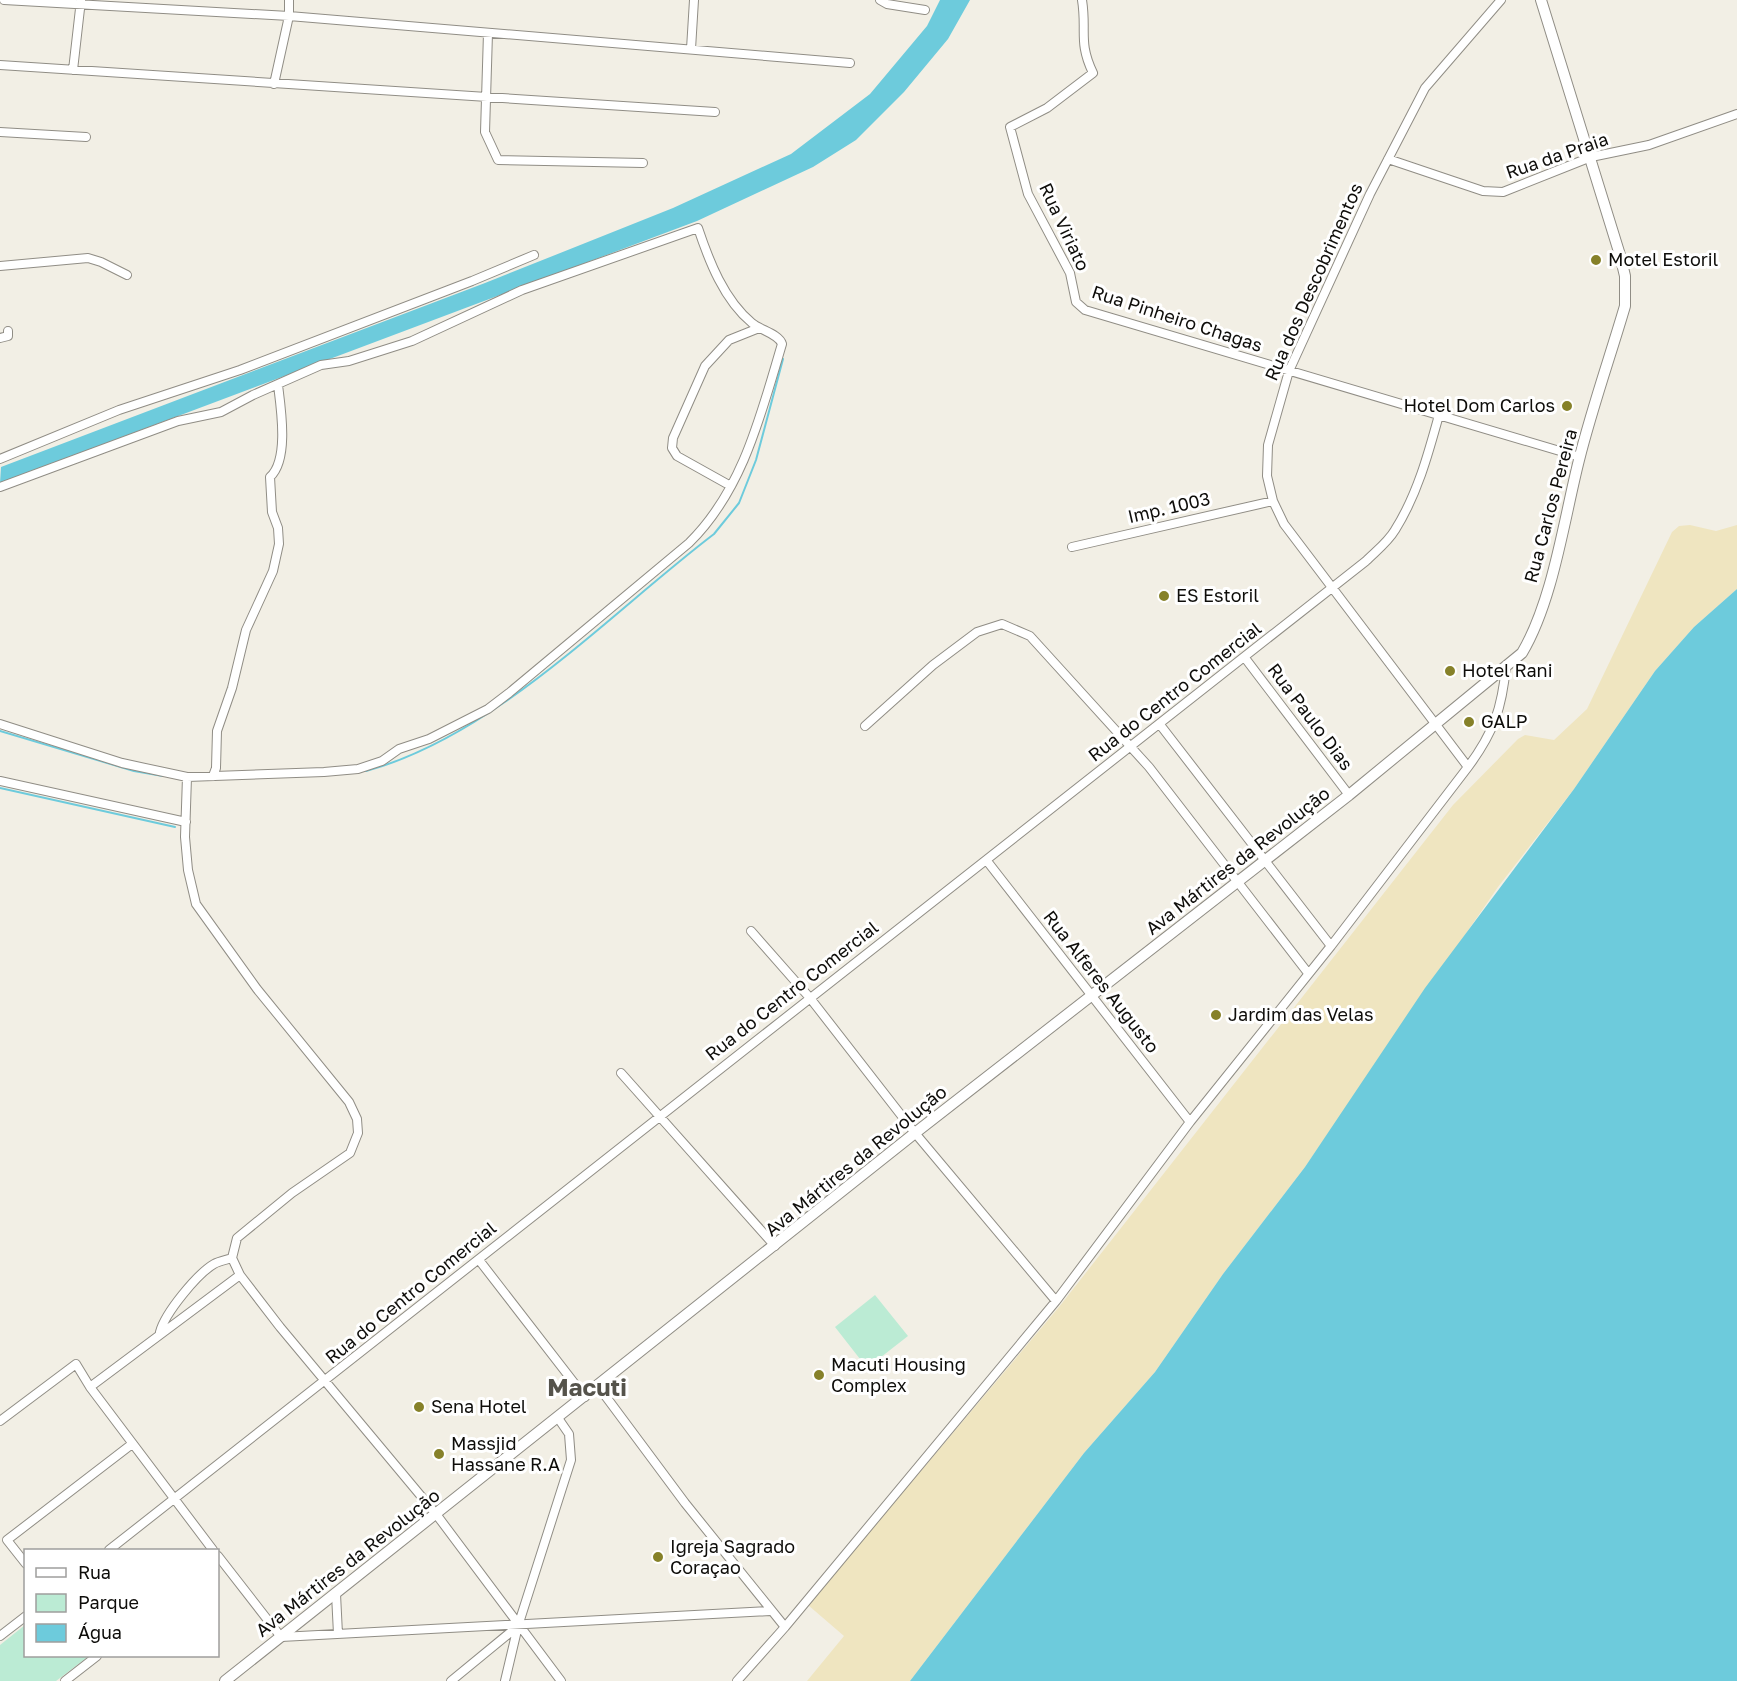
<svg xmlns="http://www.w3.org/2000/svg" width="1737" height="1681" font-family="'Golos Text',sans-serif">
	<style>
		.green { fill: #bbebd4 }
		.sand { fill: #efe5c0 }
		.water { fill: #6dcbdc }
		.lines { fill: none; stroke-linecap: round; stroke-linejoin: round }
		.stream { stroke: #6dcbdc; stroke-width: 2 }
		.minor-casing { stroke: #908d85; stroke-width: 10 }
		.tertiary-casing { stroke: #908d85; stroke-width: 12 }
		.minor { stroke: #fff; stroke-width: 8 }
		.tertiary { stroke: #fff; stroke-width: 10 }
		.poi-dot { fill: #868129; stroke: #fff; stroke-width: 2 }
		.labels { text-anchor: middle; stroke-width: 6; stroke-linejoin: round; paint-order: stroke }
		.street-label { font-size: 18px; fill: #0e0d0a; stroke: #fff }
		.poi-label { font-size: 18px; fill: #0e0d0a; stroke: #fff; text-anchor: start }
		.district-label { font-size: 24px; font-weight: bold; fill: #55534b; stroke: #fff }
	</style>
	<rect width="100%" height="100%" fill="#f2efe5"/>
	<path class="green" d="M 875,1295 L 908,1336 L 867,1368 L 835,1327 Z
		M 25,1625 L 26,1656 L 89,1656 L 56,1681 L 0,1681 L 0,1645 Z"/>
	<path class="sand" d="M 1690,525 L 1716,531 L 1737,525 L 1737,589 L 1694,627 L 1655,671 L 1574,789 L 1498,887 L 1305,1167 L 1223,1274 L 1155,1372 L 1084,1453 L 910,1681 L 807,1681 L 844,1636 L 808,1605 L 1059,1307 L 1453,805 L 1518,739 L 1525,735 L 1554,740 L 1587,709 L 1672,532 L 1679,526 Z"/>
	<path class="water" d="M 940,0 L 970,0 L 948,39 L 904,92 L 856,140 L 813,167 L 697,221 L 0,483 L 1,467 L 485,283 L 673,208 L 791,154 L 870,94 L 927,26 Z
		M 1737,589 L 1737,1681 L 910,1681 L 1084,1453 L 1155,1372 L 1223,1274 L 1305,1167 L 1425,988 L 1574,789 L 1655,671 L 1694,627 Z"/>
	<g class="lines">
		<path class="stream" d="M 0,731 L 134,771 L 163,776
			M 366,771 C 495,736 609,614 714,534 L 739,503 L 756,460 L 783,359
			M 0,788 L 175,827"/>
		<defs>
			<path id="minor" d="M 4,0 L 289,16 L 850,63
				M 880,0 L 887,4 L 925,10
				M 1082,0 C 1087,31 1078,42 1093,73 L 1047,108 L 1010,127 L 1028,194 L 1070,273 L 1076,302 L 1085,310 L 1580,457
				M 488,33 L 485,132 L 498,160 L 643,163
				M 691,49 L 694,0
				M 0,65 L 715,112
				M 73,70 L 81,0
				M 274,84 L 289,16 L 289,0
				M 0,132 L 86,137
				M 1388,159 L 1483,191 L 1503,192 L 1591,157 L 1649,145 L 1737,114
				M 0,266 L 88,258 L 101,262 L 127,275
				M 0,338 L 8,336 L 8,331
				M 0,459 L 119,410 L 240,370 L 472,281 L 534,255
				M 729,485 L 677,456 L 672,448 L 673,438 L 705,366 L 729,340 L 759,328
				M 0,487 L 178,421 L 221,412 L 253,395 L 321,365 L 349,361 L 412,341 L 522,290 L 698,228 C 709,261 724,300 752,323 C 760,330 779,334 782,344 C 761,414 743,490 689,543 L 509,693 L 488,709 L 429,739 L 399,749 L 382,761 L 358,769 L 324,772 L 187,777 L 122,763 L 0,724
				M 1072,547 L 1273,501
				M 1245,658 L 1349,795
				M 865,726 L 933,665 L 977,632 L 1002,624 L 1030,636 L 1149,767 L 1308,973
				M 1161,726 L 1331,946
				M 1468,767 L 1284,524 L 1273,501 L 1267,476 L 1268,445 L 1289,371 L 1370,194 L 1425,88 L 1501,0
				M 213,776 L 216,768 L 217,731 L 232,688 L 246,630 L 273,571 L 279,544 L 278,528 L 272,512 L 270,477 C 289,460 281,409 278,385
				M 187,777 L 185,837 L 188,870 L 196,904 L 257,989 L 349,1102 L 357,1119 L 358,1133 L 350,1153 L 292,1193 L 237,1238 L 232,1258 L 240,1275
				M 0,781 L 186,822
				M 987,861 L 1190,1122
				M 751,931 L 810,998 L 915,1133 L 1056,1301
				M 621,1073 L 775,1246
				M 479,1260 L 585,1397
				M 160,1332 C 165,1313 197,1274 214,1264 C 219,1261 226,1260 232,1258
				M 598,1386 L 685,1503 L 785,1627
				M 90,1387 L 240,1275 L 280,1327 L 436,1514 L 561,1681
				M 0,1421 L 76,1364 L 90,1387 L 213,1550
				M 109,1550 L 1366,561 C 1376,551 1388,542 1395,530 C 1417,495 1428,455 1439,415
				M 218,1556 L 281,1637 L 770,1611
				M 26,1564 L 7,1540 L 132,1444
				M 336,1594 L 338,1634
				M 0,1636 L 26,1616
				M 65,1681 L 97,1656
				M 451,1681 L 518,1626
				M 505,1681 L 518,1626 L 571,1460 L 569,1434 L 558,1418
				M 737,1681 L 785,1627 L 1056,1301 L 1190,1122 L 1331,946 L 1468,767 C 1494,732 1502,708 1506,666"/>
			<path id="tertiary" d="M 225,1681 L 915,1133 L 1349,795 L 1522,653 C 1553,601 1564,519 1579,460 C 1592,408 1610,357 1625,306 L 1625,276 L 1620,255 L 1541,0"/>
		</defs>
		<use href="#minor" class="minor-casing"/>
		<use href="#tertiary" class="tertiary-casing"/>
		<use href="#minor" class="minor"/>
		<use href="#tertiary" class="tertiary"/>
	</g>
	<g class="poi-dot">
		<circle cx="1596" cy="260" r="6"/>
		<circle cx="1567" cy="406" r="6"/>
		<circle cx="1164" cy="596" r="6"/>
		<circle cx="1450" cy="671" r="6"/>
		<circle cx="1469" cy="722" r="6"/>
		<circle cx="1216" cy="1015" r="6"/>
		<circle cx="819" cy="1375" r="6"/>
		<circle cx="419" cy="1407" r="6"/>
		<circle cx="439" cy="1454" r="6"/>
		<circle cx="658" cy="1557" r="6"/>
	</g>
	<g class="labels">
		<g class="street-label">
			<text transform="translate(1557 156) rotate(-19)" y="6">Rua da Praia</text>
			<text transform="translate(1064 227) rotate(65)" y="6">Rua Viriato</text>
			<text transform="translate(1314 282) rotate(-66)" y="6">Rua dos Descobrimentos</text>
			<text transform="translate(1177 319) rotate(18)" y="6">Rua Pinheiro Chagas</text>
			<text transform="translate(1551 506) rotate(-75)" y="6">Rua Carlos Pereira</text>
			<text transform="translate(1169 508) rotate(-13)" y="6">Imp. 1003</text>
			<text transform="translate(1175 692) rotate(-38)" y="6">Rua do Centro Comercial</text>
			<text transform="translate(1310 717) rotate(53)" y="6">Rua Paulo Dias</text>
			<text transform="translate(1238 861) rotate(-38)" y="6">Ava Mártires da Revolução</text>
			<text transform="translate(1101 982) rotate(52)" y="6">Rua Alferes Augusto</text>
			<text transform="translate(792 991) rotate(-38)" y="6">Rua do Centro Comercial</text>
			<text transform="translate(856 1161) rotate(-39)" y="6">Ava Mártires da Revolução</text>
			<text transform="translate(411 1293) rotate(-39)" y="6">Rua do Centro Comercial</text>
			<text transform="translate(348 1563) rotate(-38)" y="6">Ava Mártires da Revolução</text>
		</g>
		<g class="poi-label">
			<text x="1608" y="266">Motel Estoril</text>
			<text x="1555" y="412" text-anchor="end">Hotel Dom Carlos</text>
			<text x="1176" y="602">ES Estoril</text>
			<text x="1462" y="677">Hotel Rani</text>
			<text x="1481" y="728">GALP</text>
			<text x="1228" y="1021">Jardim das Velas</text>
			<text x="831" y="1371">Macuti Housing<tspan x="831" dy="21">Complex</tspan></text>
			<text x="431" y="1413">Sena Hotel</text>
			<text x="451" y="1450">Massjid<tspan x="451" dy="21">Hassane R.A</tspan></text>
			<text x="670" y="1553">Igreja Sagrado<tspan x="670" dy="21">Coraçao</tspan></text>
		</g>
		<g class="district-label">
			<text x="587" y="1396">Macuti</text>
		</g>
	</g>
	<rect x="24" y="1549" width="195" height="108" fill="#ffffff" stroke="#9f9e9d" stroke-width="1.5"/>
	<rect x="36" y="1568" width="30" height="9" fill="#ffffff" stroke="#9f9e9d" stroke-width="1.5"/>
	<text x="78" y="1579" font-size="18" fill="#0e0d0a">Rua</text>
	<rect x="36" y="1594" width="30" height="18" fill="#bbebd4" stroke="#9f9e9d" stroke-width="1.5"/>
	<text x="78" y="1609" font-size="18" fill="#0e0d0a">Parque</text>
	<rect x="36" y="1624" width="30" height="18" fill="#6dcbdc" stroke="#9f9e9d" stroke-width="1.5"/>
	<text x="78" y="1639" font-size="18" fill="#0e0d0a">Água</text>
</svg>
